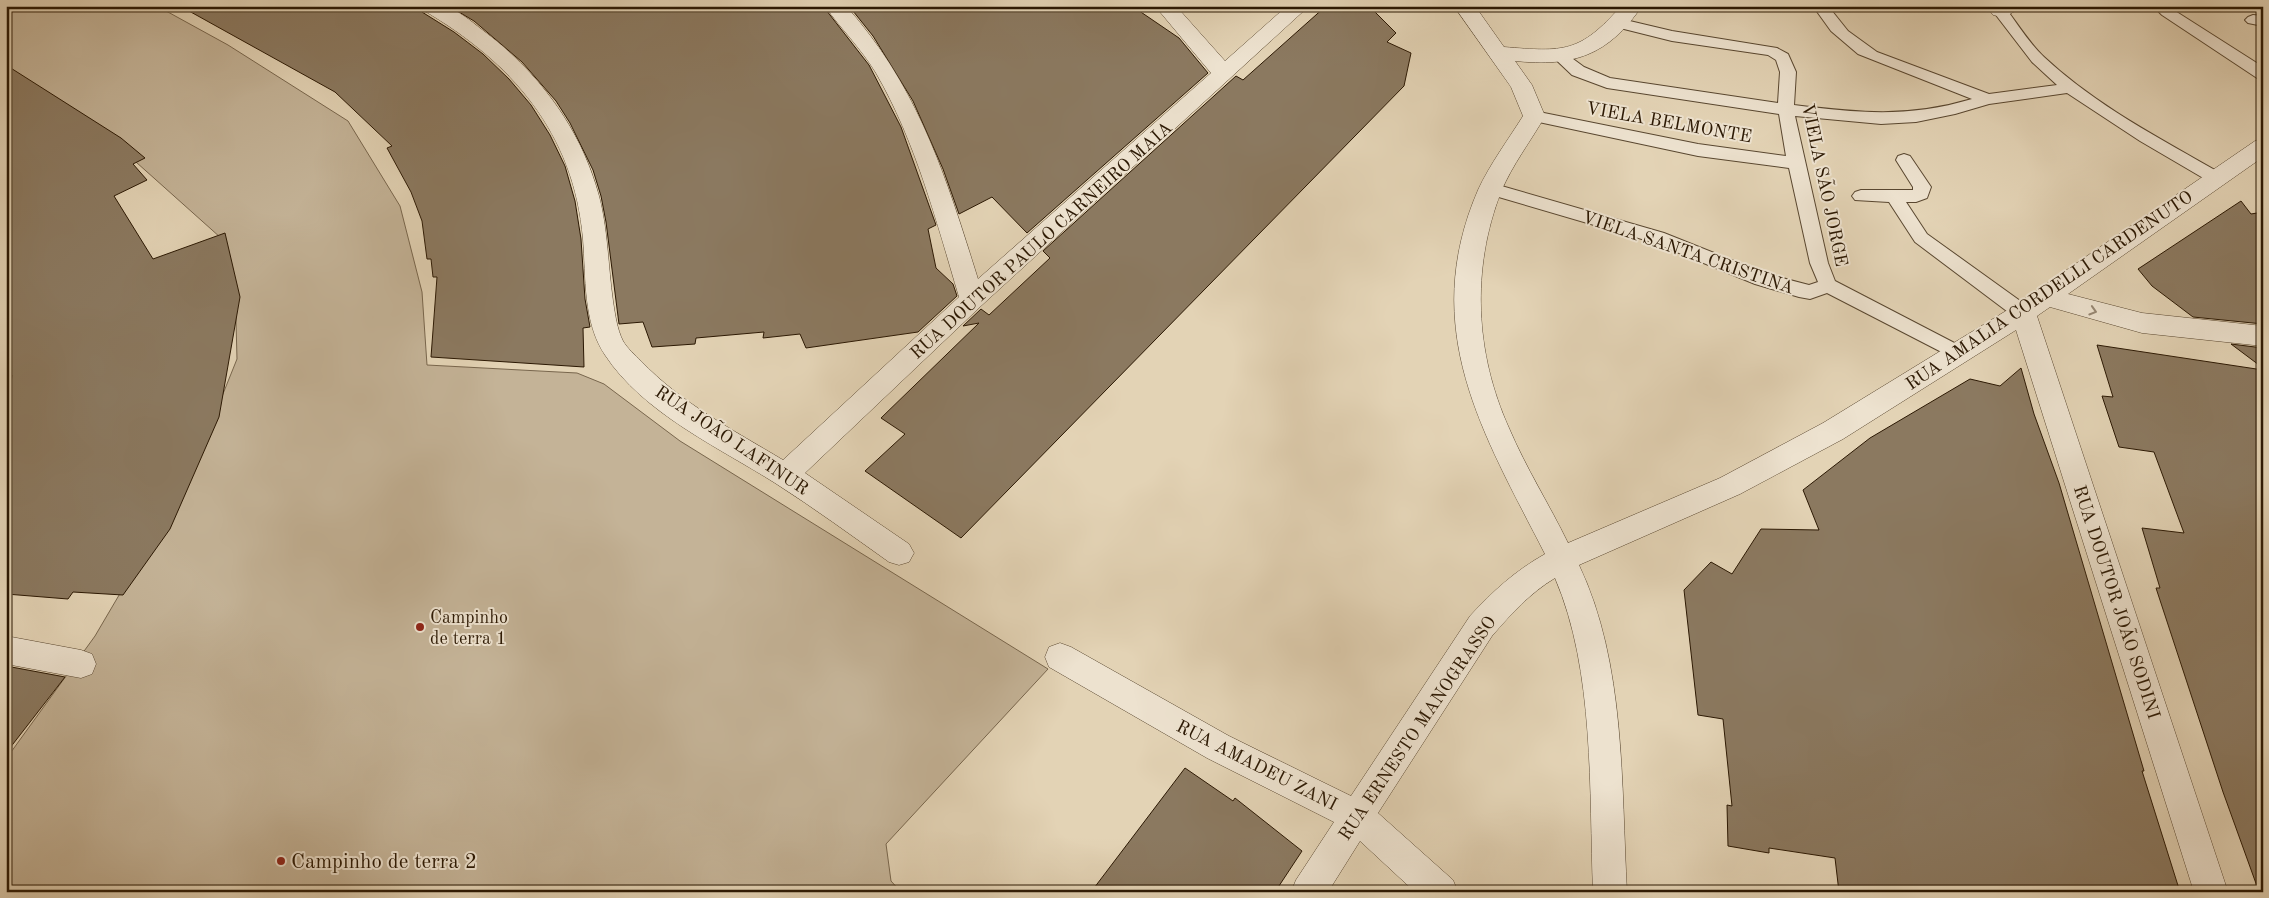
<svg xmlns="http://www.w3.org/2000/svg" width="2269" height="898" font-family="'Old Standard TT',serif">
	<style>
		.green { fill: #c4b397; stroke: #78664d }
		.building { fill: #8b7960; stroke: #2b1803 }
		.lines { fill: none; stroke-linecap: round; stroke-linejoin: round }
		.lane-casing { stroke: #594730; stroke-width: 2 }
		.street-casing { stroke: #594730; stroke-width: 1 }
		.lane { fill: #ede2cf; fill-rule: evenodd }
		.street { fill: #ede2cf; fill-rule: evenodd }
		.oneway { stroke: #968773 }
		.poi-dot { fill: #8f2418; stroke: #ede2cf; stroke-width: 2 }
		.labels { text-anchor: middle; stroke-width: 4; stroke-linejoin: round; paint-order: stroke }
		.street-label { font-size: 18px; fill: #2b1803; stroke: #ede2cf }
		.poi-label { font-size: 18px; fill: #2b1803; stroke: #ede2cf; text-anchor: start }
		.near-poi-label { font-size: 21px; fill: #2b1803; stroke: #ede2cf; text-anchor: start }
	</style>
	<rect width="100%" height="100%" fill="#e3d3b5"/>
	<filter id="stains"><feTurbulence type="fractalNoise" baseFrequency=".004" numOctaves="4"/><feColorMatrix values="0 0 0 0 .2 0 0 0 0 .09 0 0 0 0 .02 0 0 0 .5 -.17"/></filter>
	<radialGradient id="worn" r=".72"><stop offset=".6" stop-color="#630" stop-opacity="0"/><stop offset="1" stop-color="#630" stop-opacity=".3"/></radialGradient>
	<path class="green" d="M 6,6 L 157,6 L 228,45 L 348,121 L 400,206 L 422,292 L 427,365 L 577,373 L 604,384 L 680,441 L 1048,669 L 886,844 L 891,881 L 901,892 L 6,892 L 6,759 L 95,636 L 192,471 L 237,359 L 235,284 L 221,238 L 108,137 L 6,70 Z"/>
	<path class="building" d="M 180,6 L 418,6 L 422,12 L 454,32 L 483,54 L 509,79 L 531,105 L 550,135 L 565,166 L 575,201 L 581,239 L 585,299 L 590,327 L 583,328 L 584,367 L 431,357 L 437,277 L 433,277 L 431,259 L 427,259 L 422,221 L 411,192 L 387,148 L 392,146 L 335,92 Z
		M 449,6 L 823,6 L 869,65 L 901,127 L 936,225 L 928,229 L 936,268 L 953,284 L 957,296 L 918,332 L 806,348 L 800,334 L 763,338 L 764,332 L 696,338 L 695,344 L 652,347 L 643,322 L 619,324 L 606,222 L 601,196 L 593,170 L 570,123 L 556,101 L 522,62 L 474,21 Z
		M 849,6 L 1132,6 L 1179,38 L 1208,73 L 1027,233 L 992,197 L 959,214 L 943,169 L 913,101 L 873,36 Z
		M 1326,6 L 1369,6 L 1396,33 L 1387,42 L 1411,53 L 1404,86 L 961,538 L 865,471 L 905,434 L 881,418 L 979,323 L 963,326 L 981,309 L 989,315 L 1050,258 L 1043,251 L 1236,76 L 1243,80 Z
		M 6,65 L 121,138 L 145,158 L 133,164 L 147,180 L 114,196 L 153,259 L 225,233 L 240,297 L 219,417 L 170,529 L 123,595 L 73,592 L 68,599 L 6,594 L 6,427 L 12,375 L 6,376 Z
		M 2241,201 L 2251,214 L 2263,212 L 2263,324 L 2193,317 L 2152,286 L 2138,269 Z
		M 2231,344 L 2263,348 L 2263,368 Z
		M 2097,345 L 2263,370 L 2263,888 L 2258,889 L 2223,792 L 2156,588 L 2160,588 L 2142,528 L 2184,533 L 2154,452 L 2119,447 L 2102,396 L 2113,397 Z
		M 2021,368 L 2034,414 L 2059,483 L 2144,771 L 2142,771 L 2180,892 L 1839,892 L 1835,858 L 1769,848 L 1769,853 L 1728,846 L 1727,805 L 1732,806 L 1723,719 L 1698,715 L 1684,590 L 1711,562 L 1732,574 L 1761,529 L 1819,530 L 1803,490 L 1870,438 L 1970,379 L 2000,386 Z
		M 6,666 L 65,677 L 6,753 Z
		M 1185,768 L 1233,801 L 1235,798 L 1302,851 L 1275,892 L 1091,892 Z"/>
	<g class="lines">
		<defs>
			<path id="lane" d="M 1813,6 L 1828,6 L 1848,31 L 1877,52 L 1989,94 L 2057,85 L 2032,62 L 1989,6 L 2004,6 C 2017,23 2029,43 2044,57 C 2095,105 2161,139 2222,174 L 2224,178 L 2222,182 L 2216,184 L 2210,182 L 2140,141 L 2067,93 L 1989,104 L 1955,114 L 1916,122 L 1881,124 L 1795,116 L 1828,263 L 1835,281 L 1966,349 L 1968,354 L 1966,359 L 1959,361 L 1827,293 L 1810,299 L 1799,297 L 1755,284 L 1652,242 L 1485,193 L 1482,189 L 1485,185 L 1491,183 L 1664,233 L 1767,274 L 1809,285 L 1818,282 L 1810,263 L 1789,168 L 1698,156 L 1534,121 L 1528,120 L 1526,116 L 1528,112 L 1534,111 L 1698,144 L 1786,156 L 1779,114 L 1607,88 L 1572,75 L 1552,56 L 1555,53 L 1565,53 L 1584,67 L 1610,78 L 1778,103 L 1780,72 L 1776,60 L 1768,55 L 1672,41 L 1612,26 L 1609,23 L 1612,20 L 1617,18 L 1672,31 L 1777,48 L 1788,54 L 1796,72 L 1794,105 C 1859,113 1908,118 1972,99 L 1858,54 L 1831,31 Z
				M 2167,7 L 2172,9 L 2263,67 L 2263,79 L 2257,78 L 2162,15 L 2159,12 L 2162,9 Z
				M 2253,15 L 2263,16 L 2263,26 L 2248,23 L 2245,20 L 2248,17 Z
				M 1904,154 L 1910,156 L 1931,187 L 1927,198 L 1916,202 L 1906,202 L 1927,234 L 2030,308 L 2032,313 L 2030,318 L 2023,320 L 2016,318 L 1915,242 L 1889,202 L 1855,200 L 1852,196 L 1855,192 L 1861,190 L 1913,190 L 1913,187 L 1896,160 L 1898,156 Z"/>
			<path id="street" d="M 420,6 C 428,6 439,4 446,7 C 459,11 471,21 481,29 C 537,70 581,128 599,196 C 608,230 608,266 613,301 C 615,314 617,329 623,341 C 627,348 635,355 641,361 C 681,403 733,430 783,460 L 959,297 C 936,220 916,142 876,73 C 861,48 841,29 825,6 L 846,6 C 919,88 946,177 978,279 L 1211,73 L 1155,6 L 1176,6 L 1225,61 L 1287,6 L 1309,6 L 981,306 L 805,473 L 909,544 L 914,553 L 909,562 L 899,565 L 889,562 C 851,535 814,508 775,483 C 718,447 643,413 605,355 C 583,323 586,276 583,239 C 574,133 512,62 423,10 Z
				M 1454,6 L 1475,6 L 1504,47 C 1564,52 1580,53 1621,6 L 1642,6 C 1608,56 1573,67 1515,61 L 1532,85 L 1545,116 C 1531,141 1512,165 1501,192 C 1471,269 1475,353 1509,428 C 1526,468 1549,504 1568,543 L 1720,478 L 1823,423 L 2014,306 L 2255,141 L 2263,138 L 2263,157 L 2068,294 L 2142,313 L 2263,326 L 2263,346 L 2142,333 L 2050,307 L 2037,316 L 2228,892 L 2194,892 L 2016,330 L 1843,439 L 1740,494 L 1579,565 C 1626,664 1621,784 1627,892 L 1593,892 C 1589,791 1595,671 1555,578 C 1530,593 1511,614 1492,636 L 1378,813 L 1453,880 L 1458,892 L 1415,892 L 1360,841 L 1328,892 L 1291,892 L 1296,880 L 1334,822 L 1207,758 L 1049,667 L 1045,657 L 1049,647 L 1060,643 L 1071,647 L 1229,736 L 1351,796 L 1470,616 C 1493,591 1515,571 1545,554 C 1483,433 1418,329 1478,190 C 1490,164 1508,140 1523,116 L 1511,87 Z
				M 1993,6 L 2019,6 C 2013,15 2003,18 1993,15 L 1990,11 Z
				M 6,636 L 81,650 L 92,654 L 96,664 L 92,674 L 81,678 L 6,664 Z"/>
		</defs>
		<use href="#lane" class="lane-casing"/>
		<use href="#street" class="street-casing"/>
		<use href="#lane" class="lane"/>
		<use href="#street" class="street"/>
	</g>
	<defs><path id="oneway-chevron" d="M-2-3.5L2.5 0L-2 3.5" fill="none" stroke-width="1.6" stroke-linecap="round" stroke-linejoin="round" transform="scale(1.25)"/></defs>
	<use class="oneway" href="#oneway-chevron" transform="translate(2093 311) rotate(17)"/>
	<g class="poi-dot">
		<circle cx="420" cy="627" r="5"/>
		<circle cx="281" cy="861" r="5"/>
	</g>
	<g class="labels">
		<g class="street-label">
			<text transform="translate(1669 122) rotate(10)" y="6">VIELA BELMONTE</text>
			<text transform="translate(1825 185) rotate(78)" y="6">VIELA SÃO JORGE</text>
			<text transform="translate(1041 240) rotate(-42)" y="6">RUA DOUTOR PAULO CARNEIRO MAIA</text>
			<text transform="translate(1688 252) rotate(19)" y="6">VIELA SANTA CRISTINA</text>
			<text transform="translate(2049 290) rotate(-34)" y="6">RUA AMALIA CORDELLI CARDENUTO</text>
			<text transform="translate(732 440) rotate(34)" y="6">RUA JOÃO LAFINUR</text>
			<text transform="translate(2117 602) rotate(72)" y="6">RUA DOUTOR JOÃO SODINI</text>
			<text transform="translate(1417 728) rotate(-56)" y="6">RUA ERNESTO MANOGRASSO</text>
			<text transform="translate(1257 765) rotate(27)" y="6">RUA AMADEU ZANI</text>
		</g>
		<g class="poi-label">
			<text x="430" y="623">Campinho<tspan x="430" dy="21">de terra 1</tspan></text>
		</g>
		<g class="near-poi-label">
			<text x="291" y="868">Campinho de terra 2</text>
		</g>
	</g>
	<rect width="2269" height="898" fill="none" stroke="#e3d3b5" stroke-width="25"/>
	<rect x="8" y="8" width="2254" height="883" fill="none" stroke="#2b1803" stroke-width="2.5"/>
	<rect x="12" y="12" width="2244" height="873" fill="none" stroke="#2b1803"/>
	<rect width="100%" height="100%" filter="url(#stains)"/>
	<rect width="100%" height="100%" fill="url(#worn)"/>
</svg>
